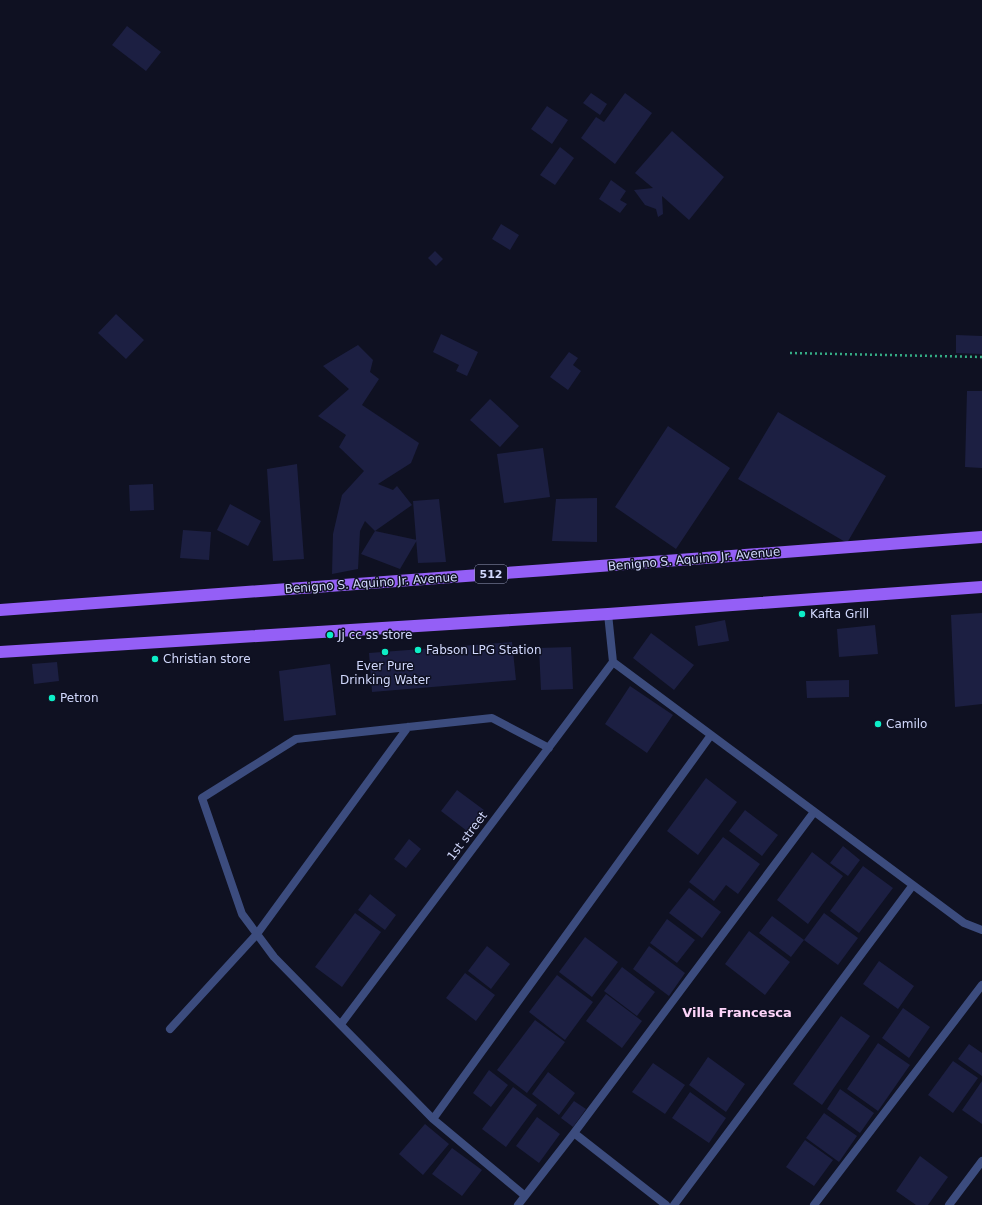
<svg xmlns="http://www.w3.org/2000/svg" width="982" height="1205" font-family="'DejaVu Sans',sans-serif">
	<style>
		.building { fill: #1c1f42 }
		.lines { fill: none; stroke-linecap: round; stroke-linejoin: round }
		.path { stroke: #35ad85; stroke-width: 2.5; stroke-dasharray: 2 3; stroke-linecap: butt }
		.street { stroke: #3c4c7e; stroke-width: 8 }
		.primary { stroke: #945ff6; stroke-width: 12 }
		.poi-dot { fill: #0deec7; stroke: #0f1122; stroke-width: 1.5 }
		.labels { text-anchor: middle; stroke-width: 3; stroke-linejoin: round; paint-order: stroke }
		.shield { fill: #0f1122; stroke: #989dbb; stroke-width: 1 }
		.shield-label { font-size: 11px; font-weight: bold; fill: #d2d9fd }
		.street-label { font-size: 12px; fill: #d2d9fd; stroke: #0f1122 }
		.poi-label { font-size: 12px; fill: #d2d9fd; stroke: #0f1122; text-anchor: start }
		.neighbourhood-label { font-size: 13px; font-weight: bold; fill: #fdd4f9; stroke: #0f1122 }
	</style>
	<rect width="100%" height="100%" fill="#0f1122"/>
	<path class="building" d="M 127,26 L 161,52 L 146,71 L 112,45 Z
		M 591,93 L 607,104 L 600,115 L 583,103 Z
		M 625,93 L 652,113 L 615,164 L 581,138 L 596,117 L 604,122 Z
		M 547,106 L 568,120 L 552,144 L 531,129 Z
		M 672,131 L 724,177 L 689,220 L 662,196 L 663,214 L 658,217 L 656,209 L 645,205 L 634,190 L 653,188 L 635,173 Z
		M 560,147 L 574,158 L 555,185 L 540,175 Z
		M 611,180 L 626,191 L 620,200 L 627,204 L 620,213 L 599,199 Z
		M 501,224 L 519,235 L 510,250 L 492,239 Z
		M 435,251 L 443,259 L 436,266 L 428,258 Z
		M 116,314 L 144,340 L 126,359 L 98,333 Z
		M 441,334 L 478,352 L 467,376 L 456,371 L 459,365 L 433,352 Z
		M 956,335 L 982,336 L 982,354 L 956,353 Z
		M 358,345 L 373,360 L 370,372 L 379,379 L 362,405 L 419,443 L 411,463 L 378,484 L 393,490 L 397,486 L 412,505 L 375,531 L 365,521 L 360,531 L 358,569 L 332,574 L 333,534 L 342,495 L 364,471 L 339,447 L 346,435 L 318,416 L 349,389 L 323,366 Z
		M 569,352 L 578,358 L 573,365 L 581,371 L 568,390 L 550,377 Z
		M 967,391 L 982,391 L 982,468 L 965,467 Z
		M 490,399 L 519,426 L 500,447 L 470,420 Z
		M 778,412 L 886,476 L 847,543 L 738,479 Z
		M 668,426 L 730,468 L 676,549 L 615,507 Z
		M 543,448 L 550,497 L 504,503 L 497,454 Z
		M 297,464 L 304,559 L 273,561 L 267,469 Z
		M 153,484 L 154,510 L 130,511 L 129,485 Z
		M 597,498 L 597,542 L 552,541 L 556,499 Z
		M 439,499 L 446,562 L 418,563 L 413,501 Z
		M 230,504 L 261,521 L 248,546 L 217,530 Z
		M 183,530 L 211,532 L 209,560 L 180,558 Z
		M 375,531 L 417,540 L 400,569 L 361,554 Z
		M 982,613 L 982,704 L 955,707 L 951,615 Z
		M 725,620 L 729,641 L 698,646 L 695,626 Z
		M 875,625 L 878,654 L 839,657 L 837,629 Z
		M 651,633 L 694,665 L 674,690 L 633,658 Z
		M 512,642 L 516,680 L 372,692 L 369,653 Z
		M 571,647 L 573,689 L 541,690 L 539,648 Z
		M 57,662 L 59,681 L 34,684 L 32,664 Z
		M 330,664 L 336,715 L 284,721 L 279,671 Z
		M 849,680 L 849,697 L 807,698 L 806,681 Z
		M 630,686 L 673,715 L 647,753 L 605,724 Z
		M 706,778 L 737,802 L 698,855 L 667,831 Z
		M 457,790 L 484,810 L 467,831 L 441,811 Z
		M 745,810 L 778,835 L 762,856 L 729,831 Z
		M 723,837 L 760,864 L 738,894 L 726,885 L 714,901 L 689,882 Z
		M 409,839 L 421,849 L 406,868 L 394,859 Z
		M 843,846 L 860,860 L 848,876 L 830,863 Z
		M 812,852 L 843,876 L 808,924 L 777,900 Z
		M 863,866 L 893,888 L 859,933 L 830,911 Z
		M 689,888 L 721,912 L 702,938 L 669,913 Z
		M 370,894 L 396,915 L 385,930 L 358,910 Z
		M 355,913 L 381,932 L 342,987 L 315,967 Z
		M 824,913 L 858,938 L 838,965 L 804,940 Z
		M 772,916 L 804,940 L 791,957 L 759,933 Z
		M 667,919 L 695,940 L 677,963 L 650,943 Z
		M 749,931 L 790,962 L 765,995 L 725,964 Z
		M 585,937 L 618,962 L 592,997 L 559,972 Z
		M 487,946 L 510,964 L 491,989 L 468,971 Z
		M 649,946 L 685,973 L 669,996 L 633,969 Z
		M 879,961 L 914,986 L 898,1009 L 863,984 Z
		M 622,967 L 655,992 L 637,1016 L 604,991 Z
		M 465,973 L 495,995 L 476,1021 L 446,998 Z
		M 557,975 L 593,1002 L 565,1040 L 529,1012 Z
		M 606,994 L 642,1021 L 622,1048 L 586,1021 Z
		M 903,1008 L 930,1027 L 909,1058 L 882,1038 Z
		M 841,1016 L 870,1036 L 822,1105 L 793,1084 Z
		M 535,1020 L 565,1042 L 527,1093 L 497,1070 Z
		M 878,1043 L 910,1065 L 878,1111 L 847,1089 Z
		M 969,1044 L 982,1053 L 982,1076 L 958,1059 Z
		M 708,1057 L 745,1084 L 726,1112 L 689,1085 Z
		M 953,1061 L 978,1078 L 953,1113 L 928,1095 Z
		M 653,1063 L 685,1085 L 665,1114 L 632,1092 Z
		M 489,1070 L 508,1085 L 491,1107 L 473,1093 Z
		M 548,1072 L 575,1093 L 559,1115 L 532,1094 Z
		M 982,1081 L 982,1124 L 962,1110 Z
		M 513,1087 L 537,1105 L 506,1147 L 482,1129 Z
		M 840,1089 L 874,1113 L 860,1133 L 827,1109 Z
		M 690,1092 L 726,1118 L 709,1143 L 672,1118 Z
		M 574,1101 L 586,1109 L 573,1127 L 561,1118 Z
		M 824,1113 L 857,1136 L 839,1162 L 806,1138 Z
		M 537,1117 L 560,1134 L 539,1163 L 516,1146 Z
		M 425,1124 L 449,1144 L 423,1175 L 399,1154 Z
		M 805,1140 L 833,1160 L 814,1186 L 786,1167 Z
		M 452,1148 L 482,1170 L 462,1196 L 432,1174 Z
		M 920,1156 L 948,1177 L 928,1205 L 916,1205 L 896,1191 Z"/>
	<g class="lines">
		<path class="path" d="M 790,353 L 982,357"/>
		<path class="street" d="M 608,614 L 613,662 L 964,923 L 982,930
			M 341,1024 L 613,662
			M 170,1029 L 257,934 L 408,727
			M 433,1119 L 711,735
			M 574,1133 L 666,1205
			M 524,1195 L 433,1119 L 274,957 L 242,914 L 202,798 L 296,739 L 492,718 L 549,748
			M 518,1205 L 574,1133 L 814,812
			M 674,1205 L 913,885
			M 814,1205 L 982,985
			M 949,1205 L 982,1161"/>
		<path class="primary" d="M 0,610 L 547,570 L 982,537
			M 0,652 L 608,614 L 982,587"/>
	</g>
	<g class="poi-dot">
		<circle cx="802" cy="614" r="4"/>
		<circle cx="330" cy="635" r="4"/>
		<circle cx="418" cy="650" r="4"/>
		<circle cx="385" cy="652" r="4"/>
		<circle cx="155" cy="659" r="4"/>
		<circle cx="52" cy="698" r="4"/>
		<circle cx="878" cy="724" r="4"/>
	</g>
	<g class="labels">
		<rect class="shield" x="475" y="565" width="32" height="18" rx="3"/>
		<g class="shield-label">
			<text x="491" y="578">512</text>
		</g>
		<g class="street-label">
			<text transform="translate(694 559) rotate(-5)" y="4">Benigno S. Aquino Jr. Avenue</text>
			<text transform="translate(371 583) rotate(-4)" y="4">Benigno S. Aquino Jr. Avenue</text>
			<text transform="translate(467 836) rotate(-53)" y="4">1st street</text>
		</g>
		<g class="poi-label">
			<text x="810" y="618">Kafta Grill</text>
			<text x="338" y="639">Jj cc ss store</text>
			<text x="426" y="654">Fabson LPG Station</text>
			<text x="163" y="663">Christian store</text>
			<text x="385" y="670" text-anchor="middle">Ever Pure<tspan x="385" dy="14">Drinking Water</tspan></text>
			<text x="60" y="702">Petron</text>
			<text x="886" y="728">Camilo</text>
		</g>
		<g class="neighbourhood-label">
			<text x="737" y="1017">Villa Francesca</text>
		</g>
	</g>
</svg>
